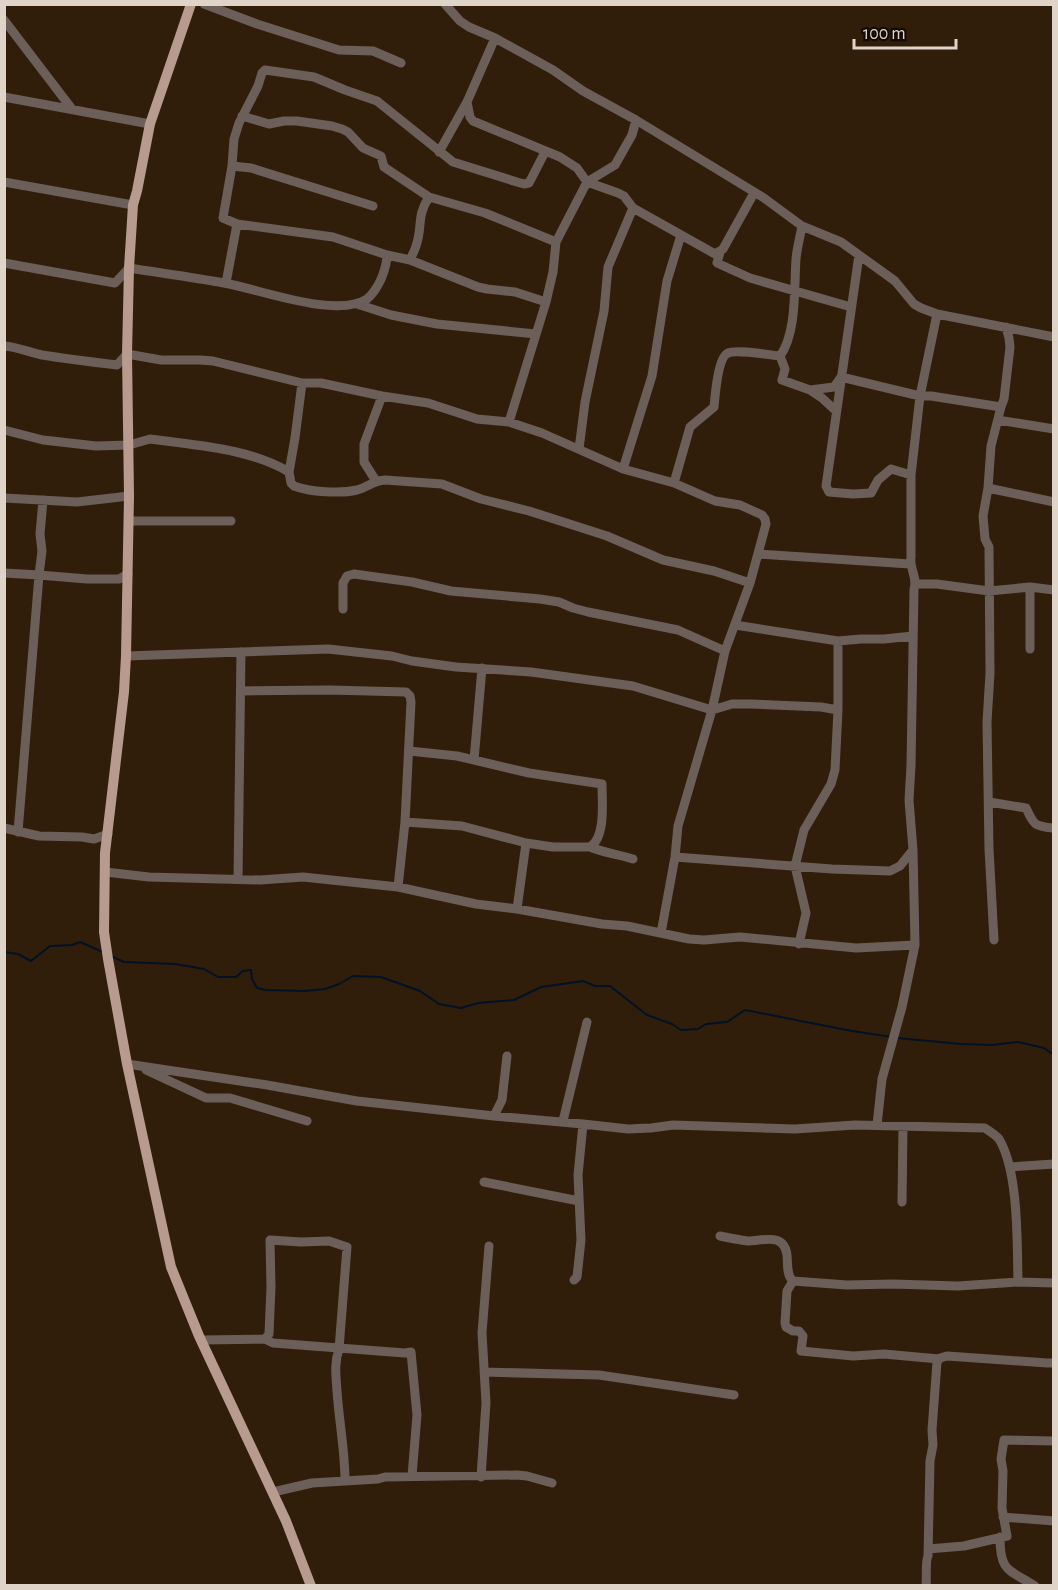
<svg xmlns="http://www.w3.org/2000/svg" width="1058" height="1590" font-family="'Alegreya Sans',sans-serif">
	<style>
		.lines { fill: none; stroke-linecap: round; stroke-linejoin: round }
		.stream { stroke: #011226; stroke-width: 2 }
		.minor { stroke: #6c5f59; stroke-width: 9 }
		.major { stroke: #b69b8e; stroke-width: 10 }
	</style>
	<rect width="100%" height="100%" fill="#311e0a"/>
	<g class="lines">
		<path class="stream" d="M 4,952 L 18,954 L 31,961 L 50,946 L 72,945 L 80,942 L 103,952
			M 111,956 L 124,962 L 175,964 L 204,969 L 218,977 L 236,977 L 243,971 L 251,970 L 252,979 L 257,988 L 265,990 L 304,991 L 325,989 L 339,984 L 353,976 L 381,977 L 420,991 L 439,1004 L 461,1008 L 478,1003 L 514,1000 L 541,987 L 583,981 L 595,986 L 610,986 L 647,1015 L 672,1024 L 681,1030 L 698,1029 L 706,1024 L 727,1022 L 745,1010 L 852,1031 L 892,1037
			M 897,1038 L 961,1044 L 992,1045 L 1018,1042 L 1044,1048 L 1054,1055"/>
		<path class="minor" d="M 204,4 L 257,24 L 339,50 L 373,51 L 401,63
			M 445,4 L 460,21 L 469,27 L 495,38 L 553,70 L 583,91 L 636,120 L 764,198 L 802,226 L 841,242 L 895,281 L 914,304 L 921,308 L 937,314 L 1054,337
			M 4,20 L 72,109
			M 4,97 L 150,124
			M 467,102 L 470,117 L 473,121 L 560,157 L 577,168 L 587,182 L 618,193 L 624,196 L 633,208 L 715,254 L 723,249 L 754,193
			M 242,116 L 269,124 L 284,121 L 297,121 L 332,126 L 342,129 L 348,132 L 363,148 L 381,156 L 384,167 L 429,197 L 485,213 L 556,242
			M 439,152 L 467,102 L 495,38
			M 232,166 L 251,168 L 373,206
			M 4,182 L 133,205
			M 237,224 L 333,237 L 387,255 L 410,260 L 478,287 L 487,289 L 515,292 L 546,302
			M 720,252 L 717,263 L 750,278 L 851,307
			M 859,255 L 826,486 L 829,492 L 853,494 L 871,493 L 878,480 L 891,469 L 911,475
			M 410,260 C 412,255 415,250 416,246 C 423,226 416,217 429,197
			M 4,263 L 115,283 L 129,268 C 160,273 192,277 224,283 C 259,289 336,319 367,299 C 373,294 379,284 382,277 C 385,269 387,263 387,255
			M 226,283 L 237,224 L 223,218 L 232,166 L 234,139 L 239,123 L 258,86 L 262,73 L 265,70 L 314,77 L 345,90 L 377,101 L 453,162 L 517,182 L 524,184 L 529,183 L 545,152
			M 357,304 L 391,315 L 437,324 L 536,334
			M 4,346 C 17,347 29,352 42,355 C 67,359 92,362 117,365 L 127,354 L 161,360 L 200,360 L 213,361 L 302,383 L 321,383 L 382,396 L 428,403 L 477,419 L 509,422 L 542,433 L 623,469 L 674,483 L 715,501 L 740,505 L 762,515 L 765,519 L 766,524 L 750,583 L 725,651 L 712,710 L 678,826 L 675,857 L 661,933
			M 780,356 L 785,369 L 782,380 L 810,390 L 834,387 L 841,377 L 920,396 L 931,396 L 1001,407
			M 810,390 L 822,398 L 836,411
			M 998,420 L 1054,429
			M 509,422 L 546,302 L 553,272 L 556,242 L 587,182 L 615,165 L 632,135 L 636,120
			M 4,430 L 43,440 L 96,446 L 129,445 L 150,439 L 158,440 C 201,446 250,449 289,472 L 291,483 L 294,486 C 310,492 340,494 357,490 C 368,487 372,481 385,480 L 442,484 L 481,499 L 529,511 L 607,536 L 663,560 L 714,571 L 750,583
			M 579,449 L 585,402 L 604,311 L 608,267 L 633,208
			M 623,469 L 652,376 L 667,281 L 681,235
			M 289,472 L 295,438 L 302,383
			M 376,481 L 364,462 L 364,444 L 382,396
			M 674,483 L 690,427 L 714,407 C 715,396 718,357 728,353 C 736,349 770,355 780,356 C 797,333 794,287 796,259 C 797,248 800,237 802,226
			M 988,488 L 1054,502
			M 4,498 L 77,502 L 129,496
			M 43,500 L 40,534 L 42,551 L 39,575 L 87,579 L 119,579 L 128,574
			M 129,521 L 231,521
			M 758,554 L 910,564
			M 4,573 L 39,575 L 18,832
			M 915,584 L 937,584 L 989,591 L 1030,587 L 1054,590
			M 1030,587 L 1030,649
			M 343,609 L 343,583 L 347,576 L 354,574 L 412,582 L 451,591 L 540,599 L 559,602 L 573,608 L 588,612 L 678,630 L 725,651
			M 735,625 L 838,641 L 861,639 L 884,639 L 913,636
			M 126,656 L 328,649 L 392,656 L 412,661 L 456,667 L 531,672 L 633,686 L 712,710 L 732,704 L 751,704 L 821,707 L 838,710
			M 241,691 L 330,690 L 406,692 L 410,696 L 411,702 L 405,822 L 398,887
			M 474,760 L 482,668
			M 989,802 L 1026,808 C 1034,825 1034,826 1053,828
			M 405,822 L 462,826 L 526,843 L 553,847 L 590,847 C 606,837 602,802 602,784 L 529,773 L 457,756 L 409,751
			M 4,828 L 39,836 L 82,837 L 94,839 L 108,834
			M 590,847 C 604,853 618,854 633,859
			M 675,857 L 832,869 L 890,871 L 900,866 L 912,851
			M 105,872 L 149,877 L 260,880 L 303,877 L 398,887 L 476,904 L 517,909 L 602,924 L 627,926 L 689,939 L 704,940 L 740,937 L 856,948 L 915,945
			M 238,879 L 241,652
			M 517,909 L 526,843
			M 994,940 L 989,849 L 987,722 L 990,673 L 989,547 L 985,539 L 983,516 L 988,488 L 991,446 L 1001,407 L 1004,399 L 1010,347 L 1009,338 L 1006,327
			M 799,944 L 806,913 L 795,866 L 804,830 L 831,784 L 835,770 L 838,710 L 838,641
			M 127,1064 L 267,1085 L 357,1101 L 494,1116 L 583,1124 L 578,1175 L 581,1240 L 577,1277 L 574,1280
			M 146,1070 L 206,1098 L 230,1098 L 307,1121
			M 494,1116 L 502,1100 L 507,1056
			M 563,1121 L 587,1022
			M 583,1124 L 628,1129 L 651,1128 L 673,1125 L 795,1129 L 855,1125 L 985,1128 C 989,1131 996,1135 999,1139 C 1019,1172 1017,1244 1018,1282
			M 877,1125 L 882,1079 L 902,1007 L 915,945 L 913,850 L 909,800 L 911,766 L 914,589 C 918,578 909,568 911,557 L 911,475 L 920,396 L 937,314
			M 1010,1167 L 1054,1164
			M 484,1182 L 579,1201
			M 902,1202 L 903,1127
			M 720,1236 C 730,1238 739,1240 748,1241 C 763,1241 784,1232 787,1255 C 788,1263 786,1275 793,1281
			M 793,1281 L 847,1285 L 893,1284 L 958,1286 L 1018,1282 L 1054,1283
			M 793,1281 L 787,1291 L 785,1323 L 786,1327 L 793,1331 L 799,1331 L 803,1336 L 801,1351 L 853,1356 L 884,1354 L 939,1359
			M 265,1339 L 273,1343 L 405,1353 L 411,1352 L 417,1415 L 412,1476
			M 201,1340 L 265,1339 L 269,1334 L 271,1287 L 270,1240 L 301,1242 L 329,1241 L 347,1247 L 339,1349 C 334,1363 336,1376 337,1391 C 339,1421 345,1451 345,1481
			M 484,1372 L 599,1375 L 734,1395
			M 481,1477 L 486,1403 L 482,1333 L 489,1246
			M 273,1492 L 312,1483 L 378,1479 L 385,1477 L 517,1475 L 527,1476 L 552,1483
			M 1003,1517 L 1054,1521
			M 1000,1537 C 1000,1572 1008,1569 1035,1586
			M 928,1549 L 964,1546 L 1007,1536 L 1002,1508 L 1003,1471 L 1001,1459 L 1004,1440 L 1054,1441
			M 926,1586 C 927,1578 925,1561 928,1556 L 930,1461 L 933,1445 L 932,1430 L 937,1362 L 940,1358 L 947,1356 L 1047,1363 L 1054,1363"/>
		<path class="major" d="M 191,4 L 150,124 L 137,191 L 133,205 L 129,268 L 127,354 L 129,496 L 126,656 L 124,692 L 105,853 L 104,932 L 108,959 L 127,1064 L 171,1267 L 199,1336 L 286,1521 L 311,1586"/>
	</g>
	<rect width="1058" height="1590" fill="none" stroke="#e0d3c7" stroke-width="12"/>
	<path d="M854 39v9h102v-9" fill="none" stroke="#e0d3c7" stroke-width="3"/>
	<text x="863" y="39" font-size="18" fill="#e0d3c7" stroke="#130a04" stroke-width="4.5" paint-order="stroke">100 m</text>
</svg>
